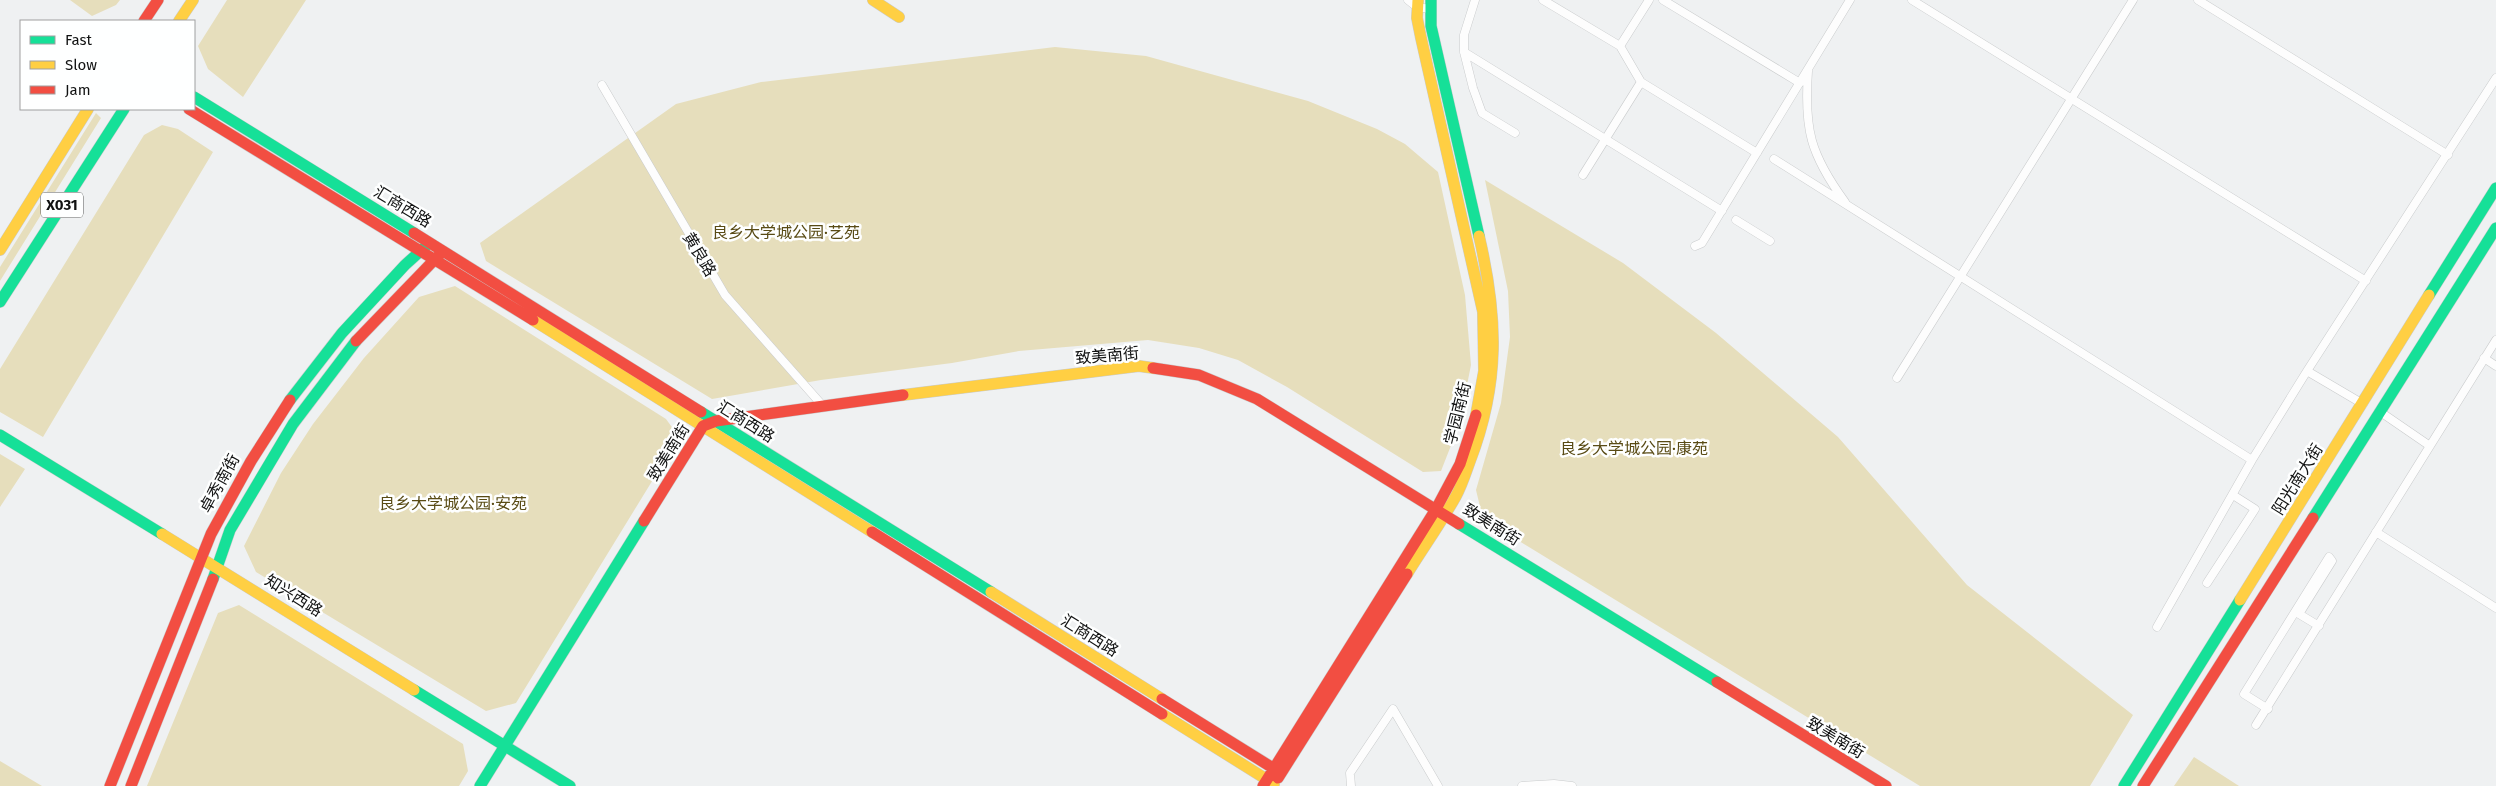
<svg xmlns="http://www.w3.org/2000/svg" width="2496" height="786" font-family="'Fira Sans','Noto Sans SC',sans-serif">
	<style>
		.green { fill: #e6debc }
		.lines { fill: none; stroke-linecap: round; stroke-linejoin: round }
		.street-casing { stroke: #c9cbcc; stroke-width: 9 }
		.fast-casing { stroke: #c9cbcc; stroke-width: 12 }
		.slow-casing { stroke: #c9cbcc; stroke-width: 12 }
		.jam-casing { stroke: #c9cbcc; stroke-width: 12 }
		.street { stroke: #fdfdfd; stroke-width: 8 }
		.fast { stroke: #16e098; stroke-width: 11 }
		.slow { stroke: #ffcf43; stroke-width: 11 }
		.jam { stroke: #f24e42; stroke-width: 11 }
		.labels { text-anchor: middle; stroke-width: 5; stroke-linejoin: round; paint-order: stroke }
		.shield { fill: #feffff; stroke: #585959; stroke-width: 1 }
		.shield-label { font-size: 15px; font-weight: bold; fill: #111212 }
		.street-label { font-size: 16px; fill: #111212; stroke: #feffff }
		.park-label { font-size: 16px; fill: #594b15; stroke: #feffff }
	</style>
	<rect width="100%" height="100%" fill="#eff1f2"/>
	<path class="green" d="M 70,0 L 120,0 L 116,5 L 92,16 Z
		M 227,0 L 306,0 L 243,97 L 208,69 L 198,46 Z
		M 1055,47 L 1146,56 L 1308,101 L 1377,129 L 1405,144 L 1438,172 L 1465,295 L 1471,365 L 1459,425 L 1441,471 L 1423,472 L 1287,387 L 1238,360 L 1199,348 L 1148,340 L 1019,351 L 952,363 L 821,380 L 712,399 L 486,261 L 480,243 L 676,104 L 761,82 Z
		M 96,113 L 101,118 L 0,281 L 0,267 Z
		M 162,125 L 178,129 L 213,152 L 43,437 L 0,412 L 0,369 L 144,135 Z
		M 1485,180 L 1623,263 L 1716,333 L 1838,437 L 1967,585 L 2133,715 L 2090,786 L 1920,786 L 1483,519 L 1476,490 L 1501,403 L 1510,337 L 1508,291 Z
		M 455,286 L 666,419 L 674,430 L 673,447 L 516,703 L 486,711 L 256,572 L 244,546 L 281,473 L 313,424 L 364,358 L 419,297 Z
		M 0,454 L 25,469 L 0,507 Z
		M 239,605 L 463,744 L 468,771 L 459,786 L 147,786 L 218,613 Z
		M 2194,757 L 2239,786 L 2174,786 Z
		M 0,761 L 42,786 L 0,786 Z"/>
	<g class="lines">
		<defs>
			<path id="street" d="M 1408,0 L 1417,7 L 1430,9
				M 1475,0 L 1464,35 L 1464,52 L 1473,88 L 1482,113 L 1515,133
				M 1543,0 L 1620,46
				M 1649,0 L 1620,46 L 1641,82 L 1757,153
				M 1663,0 L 1800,83
				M 1912,0 L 2366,281
				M 2198,0 L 2448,155
				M 1464,52 L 1722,211
				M 1808,71 C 1804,129 1810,154 1845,202
				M 602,85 L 725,295 L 822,405
				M 1774,159 L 2252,460
				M 1583,175 L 1641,82
				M 1736,220 L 1770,241
				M 1695,246 L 1702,243 L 1850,0
				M 2484,358 L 2496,366
				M 2307,371 L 2363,404
				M 1897,378 L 2133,0
				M 2379,411 L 2430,446
				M 2376,532 L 2496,608
				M 2207,583 L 2255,509 L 2233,495
				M 2157,627 L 2252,460 L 2307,371 L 2496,78
				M 2268,709 L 2244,694 L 2329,557 L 2332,561 L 2299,614 L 2319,626
				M 2256,725 L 2496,340
				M 1351,786 L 1350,773 L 1393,709 L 1438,786
				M 1522,786 L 1554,784 L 1572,786"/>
			<path id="fast" d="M 1431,0 L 1431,26 L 1479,236
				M 194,97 L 414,233
				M 2429,295 L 2496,188
				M 0,302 L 124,109
				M 290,400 L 342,333 L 405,265 L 426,246
				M 701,412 L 991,592
				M 0,435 L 162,534
				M 2313,518 L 2496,228
				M 1459,524 L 1717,682
				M 213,579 L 230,530 L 293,424 L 356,341
				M 414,690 L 570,786
				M 480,786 L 644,521
				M 2124,786 L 2240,600"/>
			<path id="slow" d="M 873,0 L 899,17
				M 1418,0 L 1417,18 L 1421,38 L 1483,312 L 1484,371 L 1476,415
				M 179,21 L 193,0
				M 0,250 L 88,109
				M 533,320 L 872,532
				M 903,395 L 1139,366 L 1153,368
				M 162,534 L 414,690
				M 1407,574 C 1423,548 1441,523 1456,496 C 1462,485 1466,472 1470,461 C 1500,383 1498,317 1479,236
				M 991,592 L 1162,699
				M 2240,600 L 2429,295
				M 1162,714 L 1274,784"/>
			<path id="jam" d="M 144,21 L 158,0
				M 189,109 L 533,320
				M 414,233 L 701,412
				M 356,341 L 440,254
				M 1153,368 L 1199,375 L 1257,399 L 1459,524
				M 644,521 L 703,426 L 716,421 L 903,395
				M 872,532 L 1162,714
				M 1717,682 L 1886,786
				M 1162,699 L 1281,773
				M 1278,778 L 1407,574
				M 110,786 L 211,534 L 251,461 L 290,400
				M 131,786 L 213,579
				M 1263,786 L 1436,509 L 1460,464 L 1476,415
				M 2143,786 L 2313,518"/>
		</defs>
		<use href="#street" class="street-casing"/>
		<use href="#fast" class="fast-casing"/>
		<use href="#slow" class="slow-casing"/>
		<use href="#jam" class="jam-casing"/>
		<use href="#street" class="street"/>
		<use href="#fast" class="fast"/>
		<use href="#slow" class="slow"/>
		<use href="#jam" class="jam"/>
	</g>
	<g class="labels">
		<rect class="shield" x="41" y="192.5" width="42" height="25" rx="4"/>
		<g class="shield-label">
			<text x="62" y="210">X031</text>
		</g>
		<g class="street-label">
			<text transform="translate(403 206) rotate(31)" y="6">汇商西路</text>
			<text transform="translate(700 254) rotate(59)" y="6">黄良路</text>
			<text transform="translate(1107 355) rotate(-5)" y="6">致美南街</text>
			<text transform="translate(1457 413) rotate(-76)" y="6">学园南街</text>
			<text transform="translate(746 421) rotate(32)" y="6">汇商西路</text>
			<text transform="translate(668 452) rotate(-58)" y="6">致美南街</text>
			<text transform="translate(2297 479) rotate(-58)" y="6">阳光南大街</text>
			<text transform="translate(219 483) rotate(-61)" y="6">卓秀南街</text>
			<text transform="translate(1492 524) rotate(32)" y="6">致美南街</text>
			<text transform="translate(294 595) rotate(32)" y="6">知兴西路</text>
			<text transform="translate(1090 635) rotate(32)" y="6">汇商西路</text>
			<text transform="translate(1836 737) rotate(31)" y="6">致美南街</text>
		</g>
		<g class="park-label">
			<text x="786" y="238">良乡大学城公园·艺苑</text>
			<text x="1634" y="454">良乡大学城公园·康苑</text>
			<text x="453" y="509">良乡大学城公园·安苑</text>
		</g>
	</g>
	<rect x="20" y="20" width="175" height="90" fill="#feffff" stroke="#9fa0a0"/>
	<rect x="30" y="36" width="25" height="8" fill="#16e098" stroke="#9fa0a0"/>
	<text x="65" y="45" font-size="15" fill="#111212">Fast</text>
	<rect x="30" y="61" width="25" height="8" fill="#ffcf43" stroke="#9fa0a0"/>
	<text x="65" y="70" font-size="15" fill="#111212">Slow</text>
	<rect x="30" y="86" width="25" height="8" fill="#f24e42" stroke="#9fa0a0"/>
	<text x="65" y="95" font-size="15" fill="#111212">Jam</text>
</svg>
